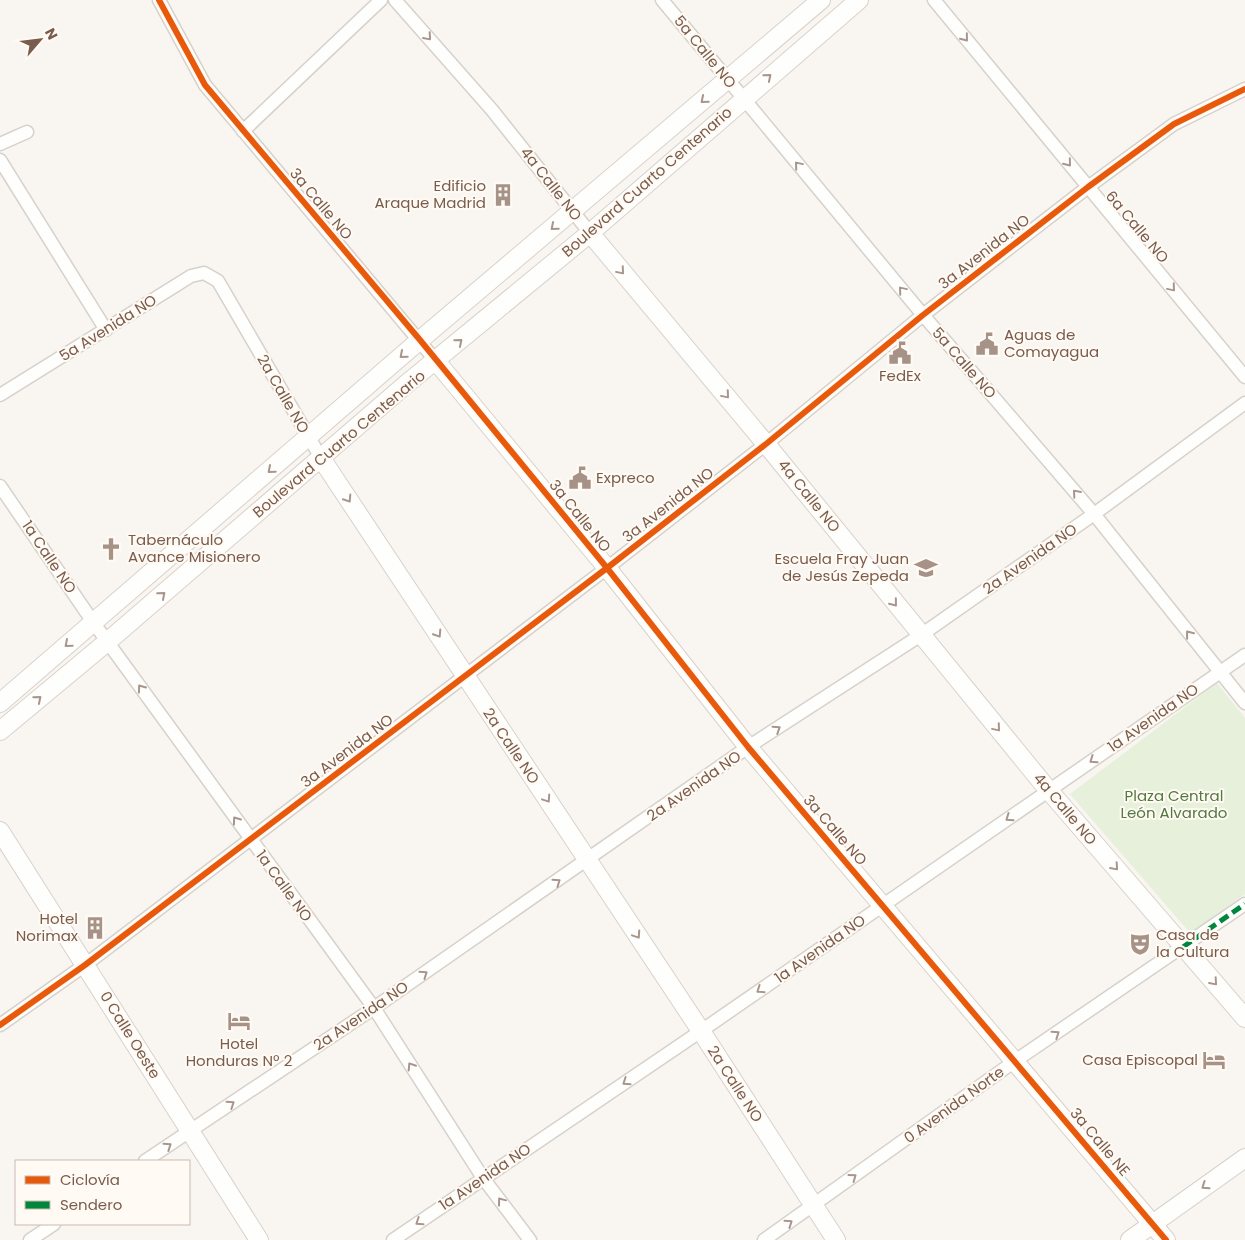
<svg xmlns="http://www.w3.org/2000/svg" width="1245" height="1240" font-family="Poppins,sans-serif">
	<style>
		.green { fill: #e7f0db }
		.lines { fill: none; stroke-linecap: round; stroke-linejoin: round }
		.street-casing { stroke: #d7d1cb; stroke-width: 15 }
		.secondary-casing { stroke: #d9d2cb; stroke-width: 20 }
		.street { stroke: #fefefd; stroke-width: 12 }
		.secondary { stroke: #fefefd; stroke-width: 18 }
		.quiet { stroke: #00873e; stroke-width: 5; stroke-dasharray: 10 5; stroke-linecap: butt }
		.cycleway-casing { stroke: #fffaf3; stroke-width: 9 }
		.cycleway { stroke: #e8590c; stroke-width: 6 }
		.oneway { stroke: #a8958b }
		.labels { text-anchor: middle; stroke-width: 4; stroke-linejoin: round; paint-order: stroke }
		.street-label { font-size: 15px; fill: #7a5c4d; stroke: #fffaf3 }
		.poi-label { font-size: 15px; fill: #7a5c4d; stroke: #fffaf3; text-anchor: end }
		.park-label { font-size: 15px; fill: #537a41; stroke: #fffaf3 }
	</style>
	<rect width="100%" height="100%" fill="#f9f5f0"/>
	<path class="green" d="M 1217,683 L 1245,718 L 1245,894 L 1191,934 L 1070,794 Z"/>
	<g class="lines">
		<defs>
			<path id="street" d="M 159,0 L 205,85 L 436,361
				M 395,0 L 492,110 L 590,233
				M 662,0 L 923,315 L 1094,514 L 1245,703
				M 934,0 L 1245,377
				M 243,131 L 381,0
				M 0,144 L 27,132
				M 0,160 L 106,330
				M 0,395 L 191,276 L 204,273 L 218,281 L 321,458
				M 0,486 L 93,622 L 374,1008 L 483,1178 L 530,1240
				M 0,1025 L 85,965 L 607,568 L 766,444 L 923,315 L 1088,187 L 1174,124 L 1245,89
				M 145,1161 L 374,1008 L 748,747 L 921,635 L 1094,514 L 1245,403
				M 30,1240 L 54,1224
				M 393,1240 L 701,1031 L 1245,655
				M 764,1240 L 1015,1061 L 1245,904"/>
			<path id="secondary" d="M 590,233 L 766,444 L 1045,786 L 1245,1018
				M 436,361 L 607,568 L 748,747 L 1166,1240
				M 321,458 L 701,1031 L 836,1240
				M 0,703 L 420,340 L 821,0
				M 0,731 L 107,642 L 404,386 L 590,233 L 859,0
				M 0,831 L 259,1240
				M 1130,1240 L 1245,1158"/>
		</defs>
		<use href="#street" class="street-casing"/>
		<use href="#secondary" class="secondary-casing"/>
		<use href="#street" class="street"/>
		<use href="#secondary" class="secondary"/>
		<path class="quiet" d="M 1183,947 L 1245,904"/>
		<defs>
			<path id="cycleway" d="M 159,0 L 205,85 L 420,340 L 607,568 L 748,747 L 1166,1240
				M 0,1025 L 85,965 L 607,568 L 766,444 L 923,315 L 1088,187 L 1174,124 L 1245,89"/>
		</defs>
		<use href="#cycleway" class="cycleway-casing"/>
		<use href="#cycleway" class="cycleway"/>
	</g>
	<defs><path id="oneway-chevron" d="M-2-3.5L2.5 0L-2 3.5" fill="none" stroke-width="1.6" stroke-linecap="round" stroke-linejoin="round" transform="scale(1.25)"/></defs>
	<g class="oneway">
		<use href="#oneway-chevron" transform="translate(428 37) rotate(49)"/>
		<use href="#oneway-chevron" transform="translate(965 38) rotate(51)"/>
		<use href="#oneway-chevron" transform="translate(768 77) rotate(-40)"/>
		<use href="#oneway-chevron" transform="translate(704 100) rotate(140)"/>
		<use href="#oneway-chevron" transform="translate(1068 163) rotate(51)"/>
		<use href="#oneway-chevron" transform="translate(798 165) rotate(-130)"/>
		<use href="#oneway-chevron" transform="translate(554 227) rotate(140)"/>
		<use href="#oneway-chevron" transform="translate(621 271) rotate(50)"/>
		<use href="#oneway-chevron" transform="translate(1172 288) rotate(50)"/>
		<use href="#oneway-chevron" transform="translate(902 290) rotate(-130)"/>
		<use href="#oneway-chevron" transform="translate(459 342) rotate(-40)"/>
		<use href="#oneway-chevron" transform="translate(403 355) rotate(139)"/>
		<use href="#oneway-chevron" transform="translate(726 395) rotate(50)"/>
		<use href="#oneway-chevron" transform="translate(271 470) rotate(139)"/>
		<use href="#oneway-chevron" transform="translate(1076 493) rotate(-131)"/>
		<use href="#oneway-chevron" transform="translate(348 499) rotate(57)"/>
		<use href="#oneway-chevron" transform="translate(162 595) rotate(-41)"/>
		<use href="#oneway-chevron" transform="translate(894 603) rotate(51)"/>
		<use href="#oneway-chevron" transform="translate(438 634) rotate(57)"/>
		<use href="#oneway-chevron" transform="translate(1189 634) rotate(-128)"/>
		<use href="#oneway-chevron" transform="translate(68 644) rotate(139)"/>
		<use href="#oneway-chevron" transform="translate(141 688) rotate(-126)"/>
		<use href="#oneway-chevron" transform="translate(38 699) rotate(-40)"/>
		<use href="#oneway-chevron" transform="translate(997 728) rotate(50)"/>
		<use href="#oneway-chevron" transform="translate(777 729) rotate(-33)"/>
		<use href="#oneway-chevron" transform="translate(1093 760) rotate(145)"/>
		<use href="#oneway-chevron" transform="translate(547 799) rotate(56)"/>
		<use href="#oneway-chevron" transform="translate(1009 818) rotate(145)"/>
		<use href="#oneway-chevron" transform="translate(236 820) rotate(-126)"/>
		<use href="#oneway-chevron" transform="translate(1115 867) rotate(49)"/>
		<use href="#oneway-chevron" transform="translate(557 882) rotate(-35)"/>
		<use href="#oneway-chevron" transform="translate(637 935) rotate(56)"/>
		<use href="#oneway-chevron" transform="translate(424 974) rotate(-35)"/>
		<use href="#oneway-chevron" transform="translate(1214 982) rotate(49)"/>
		<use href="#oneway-chevron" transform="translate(760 990) rotate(145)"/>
		<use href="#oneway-chevron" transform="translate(1056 1034) rotate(-34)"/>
		<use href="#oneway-chevron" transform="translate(411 1066) rotate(-123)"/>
		<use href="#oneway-chevron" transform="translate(626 1082) rotate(146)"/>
		<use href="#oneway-chevron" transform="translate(231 1104) rotate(-34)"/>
		<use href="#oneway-chevron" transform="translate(168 1146) rotate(-34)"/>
		<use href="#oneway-chevron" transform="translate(853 1177) rotate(-36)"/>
		<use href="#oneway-chevron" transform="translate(1205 1186) rotate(145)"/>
		<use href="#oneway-chevron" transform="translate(501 1201) rotate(-127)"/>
		<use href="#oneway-chevron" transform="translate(419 1222) rotate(146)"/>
		<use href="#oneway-chevron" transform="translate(789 1223) rotate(-35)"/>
	</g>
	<defs>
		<symbol id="building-bare" viewBox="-9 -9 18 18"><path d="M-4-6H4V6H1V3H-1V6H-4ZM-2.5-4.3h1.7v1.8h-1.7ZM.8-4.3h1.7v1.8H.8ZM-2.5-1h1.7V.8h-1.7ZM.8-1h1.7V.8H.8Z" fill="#a69286" stroke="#fffaf3" stroke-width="2.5" paint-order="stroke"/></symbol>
		<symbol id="civic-bare" viewBox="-9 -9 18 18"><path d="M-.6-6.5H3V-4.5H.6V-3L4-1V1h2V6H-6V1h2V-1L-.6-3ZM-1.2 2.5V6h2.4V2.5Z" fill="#a69286" stroke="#fffaf3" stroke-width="2.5" paint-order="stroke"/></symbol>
		<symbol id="church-bare" viewBox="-9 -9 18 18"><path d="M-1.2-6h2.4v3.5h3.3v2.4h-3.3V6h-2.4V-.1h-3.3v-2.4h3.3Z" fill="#a69286" stroke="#fffaf3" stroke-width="2.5" paint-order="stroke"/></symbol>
		<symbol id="school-bare" viewBox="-9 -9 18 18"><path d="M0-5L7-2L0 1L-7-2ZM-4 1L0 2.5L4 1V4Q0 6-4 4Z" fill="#a69286" stroke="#fffaf3" stroke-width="2.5" paint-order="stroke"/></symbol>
		<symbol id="theatre-bare" viewBox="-9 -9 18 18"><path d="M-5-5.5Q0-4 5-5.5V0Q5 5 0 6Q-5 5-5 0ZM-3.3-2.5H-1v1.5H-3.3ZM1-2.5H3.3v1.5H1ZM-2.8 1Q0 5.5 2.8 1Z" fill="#a69286" stroke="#fffaf3" stroke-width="2.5" paint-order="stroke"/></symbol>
		<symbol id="hotel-bare" viewBox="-9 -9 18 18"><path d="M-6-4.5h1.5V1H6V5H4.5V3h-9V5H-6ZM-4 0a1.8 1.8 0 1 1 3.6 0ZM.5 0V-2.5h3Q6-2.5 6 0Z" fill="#a69286" stroke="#fffaf3" stroke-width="2.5" paint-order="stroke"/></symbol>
	</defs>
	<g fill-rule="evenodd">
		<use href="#building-bare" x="487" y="179" width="32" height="32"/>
		<use href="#civic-bare" x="971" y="328" width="32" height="32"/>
		<use href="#civic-bare" x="884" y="337" width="32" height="32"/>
		<use href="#civic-bare" x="564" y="462" width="32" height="32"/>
		<use href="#church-bare" x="95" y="533" width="32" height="32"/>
		<use href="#school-bare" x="910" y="552" width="32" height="32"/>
		<use href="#building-bare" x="79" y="912" width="32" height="32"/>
		<use href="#theatre-bare" x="1124" y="928" width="32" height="32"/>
		<use href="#hotel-bare" x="223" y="1005" width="32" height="32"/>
		<use href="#hotel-bare" x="1198" y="1044" width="32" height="32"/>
	</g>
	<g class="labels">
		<g class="street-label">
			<text transform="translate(705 52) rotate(51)" y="5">5a Calle NO</text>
			<text transform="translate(647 182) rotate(-41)" y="5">Boulevard Cuarto Centenario</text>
			<text transform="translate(551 184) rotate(52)" y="5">4a Calle NO</text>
			<text transform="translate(321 204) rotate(50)" y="5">3a Calle NO</text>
			<text transform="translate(1137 227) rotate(50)" y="5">6a Calle NO</text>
			<text transform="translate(984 252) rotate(-38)" y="5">3a Avenida NO</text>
			<text transform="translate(108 328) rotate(-32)" y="5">5a Avenida NO</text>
			<text transform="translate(964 363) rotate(49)" y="5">5a Calle NO</text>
			<text transform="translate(283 394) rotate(60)" y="5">2a Calle NO</text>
			<text transform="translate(339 444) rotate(-40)" y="5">Boulevard Cuarto Centenario</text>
			<text transform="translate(809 496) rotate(51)" y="5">4a Calle NO</text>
			<text transform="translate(668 505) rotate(-38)" y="5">3a Avenida NO</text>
			<text transform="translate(580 516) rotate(51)" y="5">3a Calle NO</text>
			<text transform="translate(49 557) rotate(56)" y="5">1a Calle NO</text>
			<text transform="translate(1030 559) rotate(-35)" y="5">2a Avenida NO</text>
			<text transform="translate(1153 718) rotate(-35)" y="5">1a Avenida NO</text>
			<text transform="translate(511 746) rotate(56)" y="5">2a Calle NO</text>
			<text transform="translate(347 751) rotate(-37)" y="5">3a Avenida NO</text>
			<text transform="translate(694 786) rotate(-35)" y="5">2a Avenida NO</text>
			<text transform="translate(1065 809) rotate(50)" y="5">4a Calle NO</text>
			<text transform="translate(835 830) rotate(49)" y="5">3a Calle NO</text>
			<text transform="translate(284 886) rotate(54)" y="5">1a Calle NO</text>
			<text transform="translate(820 949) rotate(-35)" y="5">1a Avenida NO</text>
			<text transform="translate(361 1016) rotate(-34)" y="5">2a Avenida NO</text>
			<text transform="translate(130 1035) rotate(58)" y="5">0 Calle Oeste</text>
			<text transform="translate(735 1084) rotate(57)" y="5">2a Calle NO</text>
			<text transform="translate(954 1105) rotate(-36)" y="5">0 Avenida Norte</text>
			<text transform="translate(1100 1142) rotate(50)" y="5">3a Calle NE</text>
			<text transform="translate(485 1177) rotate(-34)" y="5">1a Avenida NO</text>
		</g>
		<g class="poi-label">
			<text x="486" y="191">Edificio<tspan x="486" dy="17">Araque Madrid</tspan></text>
			<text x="1004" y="340" text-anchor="start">Aguas de<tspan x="1004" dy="17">Comayagua</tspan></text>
			<text x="900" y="381" text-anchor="middle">FedEx</text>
			<text x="596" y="483" text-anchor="start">Expreco</text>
			<text x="128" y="545" text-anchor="start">Tabernáculo<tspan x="128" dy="17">Avance Misionero</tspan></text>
			<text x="909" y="564">Escuela Fray Juan<tspan x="909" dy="17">de Jesús Zepeda</tspan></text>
			<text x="78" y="924">Hotel<tspan x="78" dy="17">Norimax</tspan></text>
			<text x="1156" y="940" text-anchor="start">Casa de<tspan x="1156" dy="17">la Cultura</tspan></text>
			<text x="239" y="1049" text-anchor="middle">Hotel<tspan x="239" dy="17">Honduras Nº 2</tspan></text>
			<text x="1198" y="1065">Casa Episcopal</text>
		</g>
		<g class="park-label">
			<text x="1174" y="801">Plaza Central<tspan x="1174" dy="17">León Alvarado</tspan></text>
		</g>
	</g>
	<rect x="15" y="1160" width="175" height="65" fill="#fffaf3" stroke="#cabbb1"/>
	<rect x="25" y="1176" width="25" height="8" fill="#e8590c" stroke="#cabbb1"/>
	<text x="60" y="1185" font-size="15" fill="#7a5c4d">Ciclovía</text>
	<rect x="25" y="1201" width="25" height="8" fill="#00873e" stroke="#cabbb1"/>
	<text x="60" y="1210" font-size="15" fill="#7a5c4d">Sendero</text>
	<g transform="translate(40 40) rotate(62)" stroke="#fffaf3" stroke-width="4" paint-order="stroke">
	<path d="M0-4L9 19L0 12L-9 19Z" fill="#7a5c4d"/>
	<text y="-8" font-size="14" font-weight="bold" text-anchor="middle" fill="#7a5c4d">N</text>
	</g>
</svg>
